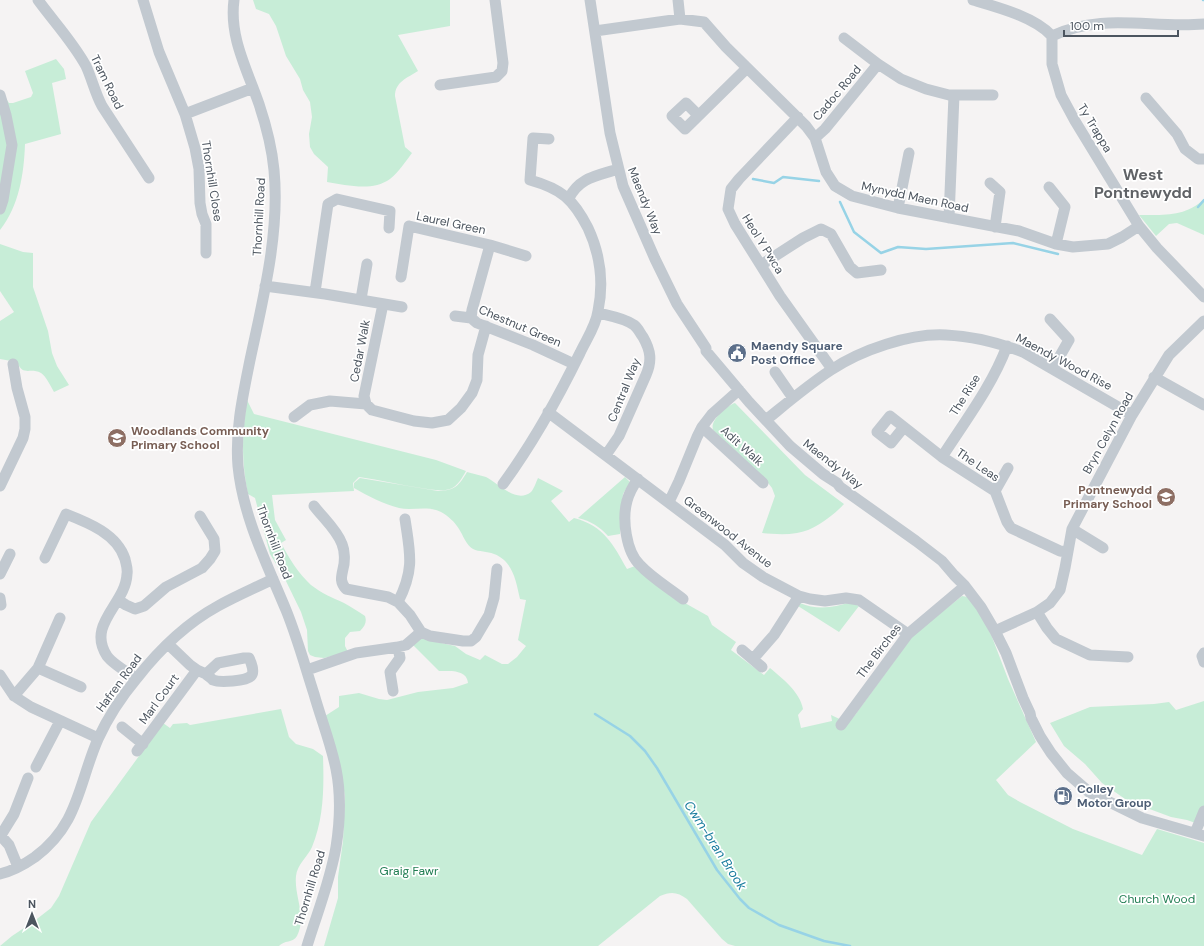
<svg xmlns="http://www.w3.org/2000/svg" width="1204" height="946" font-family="'DM Sans',sans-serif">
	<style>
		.green { fill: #c7edd7 }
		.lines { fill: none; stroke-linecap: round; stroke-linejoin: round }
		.stream { stroke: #97d3e6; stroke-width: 2.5 }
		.minor { stroke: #c2c9d0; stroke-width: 11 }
		.labels { text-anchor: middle; stroke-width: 3.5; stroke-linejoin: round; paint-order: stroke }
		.street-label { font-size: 12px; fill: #4c555f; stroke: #fff }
		.service-label { font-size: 12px; font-weight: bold; fill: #4e5e75; stroke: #fff; text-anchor: start }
		.education-label { font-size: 12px; font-weight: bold; fill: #785e54; stroke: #fff; text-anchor: start }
		.park-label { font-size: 12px; fill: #207d52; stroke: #fff }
		.water-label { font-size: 13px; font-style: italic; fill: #197c9e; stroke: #fff }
		.district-label { font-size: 16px; font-weight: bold; fill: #606367; stroke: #fff }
	</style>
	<rect width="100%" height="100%" fill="#f5f3f3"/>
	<path class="green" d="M 253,0 L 450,0 L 450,26 L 398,35 L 418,71 C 407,78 395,82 395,96 L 405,147 L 412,153 C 405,162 399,172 390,179 C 372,192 347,185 327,182 L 328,167 L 314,154 L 310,147 L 309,134 L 312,117 L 310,102 L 303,90 L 300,79 L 286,56 L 276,26 L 269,14 L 256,9 Z
		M 56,59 L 64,69 L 66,79 L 52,83 L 61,134 L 25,144 C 24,174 19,206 0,230 L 0,94 L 2,93 L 9,103 L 13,103 L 31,97 L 33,93 L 25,71 Z
		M 1204,199 L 1204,235 L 1177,223 L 1169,224 L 1156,236 L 1139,215 C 1164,215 1185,217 1204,199 Z
		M 0,244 L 23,252 L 33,253 L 33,287 L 48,331 L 52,353 L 57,366 L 69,385 L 54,392 C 51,387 46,376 41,373 C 30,367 23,377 17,362 L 0,359 L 0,321 L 14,312 L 0,291 Z
		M 247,400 L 254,414 L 436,460 L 466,471 C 462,478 458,486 450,489 C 441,492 430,489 421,488 C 401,485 380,480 359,477 L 353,483 L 354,491 L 272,495 L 275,520 L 286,540 L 281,543 C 289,558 298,573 311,585 C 321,593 333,598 344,603 C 351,607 358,611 365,616 C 367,622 365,626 360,631 L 350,632 L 345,638 L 345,646 L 348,652 L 324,658 L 315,657 L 310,655 L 308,651 L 307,630 L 301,612 L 284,577 L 270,554 L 255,498 L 248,494 C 241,459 242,434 247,400 Z
		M 735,403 L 805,475 L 844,504 C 833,516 813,531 797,533 C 785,535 773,534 762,533 L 775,496 L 772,488 L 765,479 L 713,430 C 710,420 726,406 735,403 Z
		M 467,472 C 473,474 480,475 486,477 C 498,483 516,504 531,492 C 534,489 536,482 538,478 L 563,491 L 551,501 L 569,522 L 574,518 C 604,526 613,544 627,569 L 635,566 L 676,598 L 708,616 L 712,625 L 736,642 L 731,650 L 764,675 L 770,668 C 783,679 800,692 803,709 L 798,715 L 801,728 L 832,721 L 831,715 L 846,722 L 855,715 L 914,634 L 962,596 L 968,597 L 977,606 L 992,637 L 1008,679 L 1036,742 L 996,780 L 1008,795 L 1020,802 L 1073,829 L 1142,855 L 1157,829 L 1204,843 L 1204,946 L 735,946 L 728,944 L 722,939 L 687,899 C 678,892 671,891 660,896 L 598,946 L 324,946 L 338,898 L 338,877 L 343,841 L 345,796 L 336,750 L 325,716 L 339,707 L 339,696 L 359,693 L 379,699 L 387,700 L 418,692 L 453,688 L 468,683 C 467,669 449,671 439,671 L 413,645 L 421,637 L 432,641 L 455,646 L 466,654 L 480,660 L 485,655 L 502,664 L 508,664 L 517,657 L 526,646 L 518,640 L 526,600 L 520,599 C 516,581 513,561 494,554 C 487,551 479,552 473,549 C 466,545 463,535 459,529 C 455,522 448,516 441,512 C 428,505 413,511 399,508 C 383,504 368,496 354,488 L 354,483 L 360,478 L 438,491 C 455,490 458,487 467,472 Z
		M 625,477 L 630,482 L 623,494 L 620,534 L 608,536 C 600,527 591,521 578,518 Z
		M 850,602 L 859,606 L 839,632 L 798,606 L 800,603 C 816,610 834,608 850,602 Z
		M 1204,701 L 1204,826 L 1187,820 L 1171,817 L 1128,801 L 1102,783 L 1085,764 L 1064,746 L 1050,723 L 1090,707 L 1154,704 L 1169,702 L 1176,710 Z
		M 281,709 L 289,737 L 296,744 L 313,749 L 323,756 C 324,787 324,818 312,847 C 308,856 297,865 296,876 C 294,896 307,916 297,936 C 293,943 284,940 279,946 L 0,946 L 12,936 L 33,922 L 51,908 L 59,896 L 91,822 L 163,723 L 170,728 L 173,724 L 187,723 L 190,725 Z"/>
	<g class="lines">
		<path class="stream" d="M 1203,0 L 1204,0
			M 753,179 L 774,183 L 783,177 L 819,181
			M 840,202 L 854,232 L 881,253 L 898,247 L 926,249 L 1013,243 L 1058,254
			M 1198,207 L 1204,200
			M 595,714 L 630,736 L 645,751 L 657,768 L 717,870 L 740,899 L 749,908 L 779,925 L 824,941 L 850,946"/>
		<path class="minor" d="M 38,0 C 54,22 73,42 86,66 C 92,79 95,93 102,106 L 149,178
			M 143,0 L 159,52 L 185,114 L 195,148 L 199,169 L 200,203 L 202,214 L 206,224 L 206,253
			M 234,0 C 229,37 247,69 259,104 C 266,125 272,148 274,170 C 280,233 263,299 250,360 C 243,395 235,430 238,466 C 243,517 267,564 286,610 C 297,637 305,666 314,694 C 321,719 331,744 336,769 C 341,794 340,822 336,847 C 330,882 317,913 307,946
			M 590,0 L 610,133 L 623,186 L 655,259 L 677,304 L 706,348 L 706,351 L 749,402 L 790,446 L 823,474 L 837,483 L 840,487 L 916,541 L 942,561 L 954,575 L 965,586 L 981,607 L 995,631 L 1006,653 L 1023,698 L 1030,713 L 1031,718 L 1040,736 L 1051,753 L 1067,773 L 1089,792 L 1142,818 L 1204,836
			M 678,0 L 680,19
			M 973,0 C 997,7 1035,17 1052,36
			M 595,31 L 680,19 L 704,22 L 726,47 L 806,126 L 815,138 L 826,172 L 835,186 L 852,196 L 898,208 L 1019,231 L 1056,244 L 1073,247 L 1108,244 L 1122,237 L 1139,226
			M 1052,36 L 1052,64 L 1061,95 L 1075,121 L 1139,226 L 1157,248 L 1204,297
			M 1052,36 C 1102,12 1152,29 1204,24
			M 844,38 L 878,64 L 901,79 L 926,89 L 949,95 L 993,95
			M 440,85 L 496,77 L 502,71 L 503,63 L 495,0
			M 0,95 L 6,115 L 12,145 L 3,200 L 0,209
			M 1146,98 L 1177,134 L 1185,149 L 1198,159 L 1204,159
			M 185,114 L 253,88
			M 698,115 L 686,103 L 672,116 L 685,129 L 747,68
			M 798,117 L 739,179 L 731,189 L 728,209 L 735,224 L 780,296 L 832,369
			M 815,138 L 825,129 L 878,64
			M 990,183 L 1000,192 L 995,227
			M 1049,187 L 1065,207 L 1056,244
			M 569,198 C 580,177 597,176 618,169
			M 898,208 L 909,153
			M 949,218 L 954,95
			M 761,265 L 803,238 L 821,229 L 831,234 L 850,267 L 857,273 L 881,270
			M 401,277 L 409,226 L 490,245 L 526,256
			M 265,286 L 325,294 L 402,307
			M 315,292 L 328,204 L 337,199 L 390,211 L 389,228
			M 361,299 L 367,264
			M 598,313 C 610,316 624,318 634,325 C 638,328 640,333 643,337 C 651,351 652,361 646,375 L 619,436 L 606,455
			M 455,316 L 471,318 L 477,323 L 533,345 L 574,364
			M 471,318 L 472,310 L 490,245
			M 1050,319 L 1069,340 L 1053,368
			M 775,372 L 793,398
			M 1154,377 L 1204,405
			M 366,404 L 364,396 L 383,304
			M 548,412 L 725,545 L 743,563 L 763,577 L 799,596 L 810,599 L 825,601 L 846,598 L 859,600 L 908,634
			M 294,417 L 310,405 L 330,401 L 366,404 L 372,410 L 414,421 L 432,423 L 448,420 L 461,408 L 472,393 L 477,380 L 478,355 L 486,326
			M 766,420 C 787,403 808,385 831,370 C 861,350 910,333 946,335 C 972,336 999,343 1023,352 L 1132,415
			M 702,427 L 763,483
			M 904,427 L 891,443 L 877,432 L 890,416 L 942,457 L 995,491 L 1007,522 L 1011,528 L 1060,551 L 1067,552
			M 942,457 C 965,421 992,386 1007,346
			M 638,479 C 633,486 629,493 627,501 C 622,519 626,552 640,565 C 652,578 669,588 683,599
			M 503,484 C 533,443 558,398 580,353 C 586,340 596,326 598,311 C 604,282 601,256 588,228 C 573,199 562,189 530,180 L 533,138 L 549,139
			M 0,486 L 23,438 L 25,429 L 25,417 L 17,388 L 13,364
			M 995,491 L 1008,468
			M 669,502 L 679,481 L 697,437 L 702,427 L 712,414 L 739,390
			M 314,506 C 323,518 337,530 342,544 C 345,551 345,562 343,569 C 341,578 340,582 346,589 L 388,597 L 398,602 L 410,615 L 421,632 L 430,636 L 463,641 L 471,641 L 476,637 L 489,615 L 494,598 L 497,569
			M 1072,529 L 1103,548
			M 45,558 L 66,514 C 89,523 117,534 125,559 C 126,564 128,569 127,574 C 126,604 86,624 107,656 C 113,664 128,673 136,678
			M 0,574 L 10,554
			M 0,598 L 1,605
			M 118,600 L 126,605 L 135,609 L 144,606 L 166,587 L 202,568 L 210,559 L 215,551 L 214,539 L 200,516
			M 398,602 C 415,569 410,553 405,519
			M 1037,612 L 1047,628 L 1056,639 L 1090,655 L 1128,657
			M 995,631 L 1037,612 L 1050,603 L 1060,590 L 1065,568 L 1072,529 L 1132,415 L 1169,355 L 1204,321
			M 742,650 L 762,667
			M 1204,653 L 1202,656 L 1204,662
			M 753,659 L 774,635 L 799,596
			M 38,668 L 81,687
			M 197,670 L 206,674 L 218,663 L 244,658 L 249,658 C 251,662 255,672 251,676 C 246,681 220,683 213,680 C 211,678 208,676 206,674
			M 307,670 L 356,653 L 398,647 L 406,645 L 421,632
			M 0,675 L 14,696 L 31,707 L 98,738
			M 393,691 L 390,672 L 400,658 L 398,647
			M 14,696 L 38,668 L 60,618
			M 841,725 L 908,634 L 965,586
			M 122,727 L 143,744
			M 137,751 L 197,670 L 190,665 L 168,644
			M 36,767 L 60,721
			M 1195,833 L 1204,811
			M 0,835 L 9,845 L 18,867
			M 1,835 L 14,814 L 28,778
			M 0,874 C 12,871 25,864 35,857 C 79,824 78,785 98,739 C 108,717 122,696 137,678 C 159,650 187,623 218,606 C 236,596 255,588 273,579"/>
	</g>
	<defs>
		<symbol id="civic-disc" viewBox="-11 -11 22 22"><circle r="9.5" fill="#5c6f8a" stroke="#fff"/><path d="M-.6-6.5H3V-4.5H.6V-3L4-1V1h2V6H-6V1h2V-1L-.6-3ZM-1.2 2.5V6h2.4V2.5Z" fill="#fff"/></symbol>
		<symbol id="school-disc" viewBox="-11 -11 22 22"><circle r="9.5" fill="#8d6e63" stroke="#fff"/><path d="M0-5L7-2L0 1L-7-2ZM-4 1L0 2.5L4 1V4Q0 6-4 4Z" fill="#fff"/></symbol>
		<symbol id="fuel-disc" viewBox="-11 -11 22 22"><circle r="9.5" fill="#5c6f8a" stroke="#fff"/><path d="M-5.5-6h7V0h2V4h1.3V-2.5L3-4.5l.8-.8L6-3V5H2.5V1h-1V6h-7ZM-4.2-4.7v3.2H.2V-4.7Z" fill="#fff"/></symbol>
	</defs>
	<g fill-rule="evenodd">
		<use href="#civic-disc" x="726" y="342" width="22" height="22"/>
		<use href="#school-disc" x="106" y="427" width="22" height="22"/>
		<use href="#school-disc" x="1155" y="486" width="22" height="22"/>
		<use href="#fuel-disc" x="1052" y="785" width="22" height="22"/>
	</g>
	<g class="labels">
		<g class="street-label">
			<text transform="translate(107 82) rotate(64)" y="4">Tram Road</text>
			<text transform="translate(837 93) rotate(-50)" y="4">Cadoc Road</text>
			<text transform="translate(1095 128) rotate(59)" y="4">Ty Trappa</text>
			<text transform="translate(212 181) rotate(81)" y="4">Thornhill Close</text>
			<text transform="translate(915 197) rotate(12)" y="4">Mynydd Maen Road</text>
			<text transform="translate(645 201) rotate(68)" y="4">Maendy Way</text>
			<text transform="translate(259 217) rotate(-87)" y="4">Thornhill Road</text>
			<text transform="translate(451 223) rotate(12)" y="4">Laurel Green</text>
			<text transform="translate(763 244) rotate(58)" y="4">Heol Y Pwca</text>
			<text transform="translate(520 326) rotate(23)" y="4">Chestnut Green</text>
			<text transform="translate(360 351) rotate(-79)" y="4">Cedar Walk</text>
			<text transform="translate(1064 362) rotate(28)" y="4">Maendy Wood Rise</text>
			<text transform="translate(624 390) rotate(-68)" y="4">Central Way</text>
			<text transform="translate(965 395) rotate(-58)" y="4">The Rise</text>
			<text transform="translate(1108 433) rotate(-61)" y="4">Bryn Celyn Road</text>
			<text transform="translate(742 446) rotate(42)" y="4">Adit Walk</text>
			<text transform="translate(833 464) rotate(38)" y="4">Maendy Way</text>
			<text transform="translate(978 465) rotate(34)" y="4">The Leas</text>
			<text transform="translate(728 532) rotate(38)" y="4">Greenwood Avenue</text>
			<text transform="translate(274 542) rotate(69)" y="4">Thornhill Road</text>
			<text transform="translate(879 651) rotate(-53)" y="4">The Birches</text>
			<text transform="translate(119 683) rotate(-54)" y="4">Hafren Road</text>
			<text transform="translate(159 699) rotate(-54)" y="4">Marl Court</text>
			<text transform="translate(310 888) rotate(-73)" y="4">Thornhill Road</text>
		</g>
		<g class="service-label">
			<text x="751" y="350">Maendy Square<tspan x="751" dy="14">Post Office</tspan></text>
			<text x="1077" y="793">Colley<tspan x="1077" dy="14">Motor Group</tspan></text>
		</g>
		<g class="education-label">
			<text x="131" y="435">Woodlands Community<tspan x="131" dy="14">Primary School</tspan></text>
			<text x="1152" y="494" text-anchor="end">Pontnewydd<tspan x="1152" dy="14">Primary School</tspan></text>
		</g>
		<g class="park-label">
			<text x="409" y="875">Graig Fawr</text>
			<text x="1157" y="903">Church Wood</text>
		</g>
		<g class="water-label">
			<text transform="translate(716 845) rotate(57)" y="5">Cwm-bran Brook</text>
		</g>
		<g class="district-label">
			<text x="1143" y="180">West<tspan x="1143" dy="18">Pontnewydd</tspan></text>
		</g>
	</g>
	<g transform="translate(32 914)" stroke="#ffffff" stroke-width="3" paint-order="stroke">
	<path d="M0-3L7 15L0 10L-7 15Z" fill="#4c555f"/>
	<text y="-6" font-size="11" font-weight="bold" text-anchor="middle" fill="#4c555f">N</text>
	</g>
	<path d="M1064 30v6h114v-6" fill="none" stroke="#4c555f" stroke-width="2"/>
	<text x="1070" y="30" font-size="12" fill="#4c555f" stroke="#ffffff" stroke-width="3" paint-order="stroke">100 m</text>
</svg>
